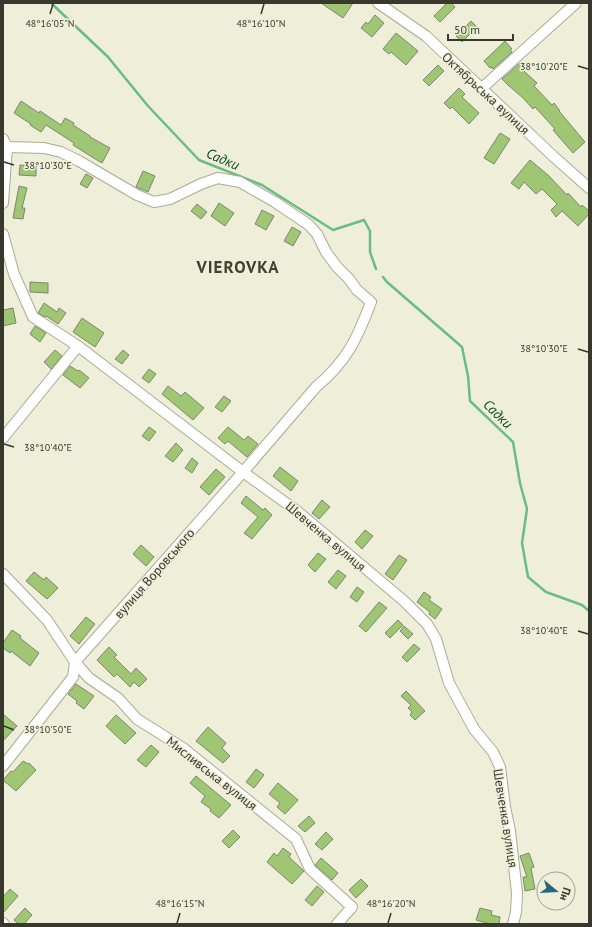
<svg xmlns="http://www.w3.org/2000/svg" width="592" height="927" font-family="'PT Sans',sans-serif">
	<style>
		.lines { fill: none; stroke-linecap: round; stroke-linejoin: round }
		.stream { stroke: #69bd82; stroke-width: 2.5 }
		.building { fill: #9fc672; stroke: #7c8673 }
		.street-casing { stroke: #aaaa95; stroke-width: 12 }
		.street { stroke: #fff; stroke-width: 10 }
		.ticks { fill: none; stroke: #38382f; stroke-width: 1.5 }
		.labels { text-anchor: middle; stroke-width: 3; stroke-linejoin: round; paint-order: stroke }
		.street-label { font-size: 13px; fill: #38382f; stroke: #efefd9 }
		.water-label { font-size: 14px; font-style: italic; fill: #074923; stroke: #efefd9 }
		.district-label { font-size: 17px; font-weight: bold; letter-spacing: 1px; fill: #42412f; stroke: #efefd9 }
		.ticks-label { font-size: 10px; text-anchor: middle; fill: #38382f; stroke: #efefd9; stroke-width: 3; stroke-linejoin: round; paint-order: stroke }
	</style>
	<rect width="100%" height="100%" fill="#efefd9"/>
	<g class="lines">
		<path class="stream" d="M 51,3 L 108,57 L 148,106 L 199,160 L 262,185 L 333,230 L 364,220 L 370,231 L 370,252 L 376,269
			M 383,277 L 387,282 L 462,347 L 468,376 L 470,401 L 513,442 L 520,483 L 527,509 L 522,543 L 528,577 L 546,592 L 582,605 L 589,611"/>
	</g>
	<path class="building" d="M 321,3 L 353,3 L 343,18 Z
		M 447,3 L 451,3 L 455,7 L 440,22 L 434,16 Z
		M 375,15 L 384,23 L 372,37 L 361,28 L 366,22 L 368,24 Z
		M 471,21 L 477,27 L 462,42 L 456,36 Z
		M 396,33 L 418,51 L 406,65 L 391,52 L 389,54 L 383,49 Z
		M 505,41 L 512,49 L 510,50 L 512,52 L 493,69 L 492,67 L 490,68 L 484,61 Z
		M 521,62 L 527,68 L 524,71 L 537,83 L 534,86 L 552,105 L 554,103 L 560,111 L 559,111 L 585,142 L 573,153 L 553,130 L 555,129 L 535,107 L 533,109 L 523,98 L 508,85 L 502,79 Z
		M 438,65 L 444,71 L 429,86 L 423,80 Z
		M 459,88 L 465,94 L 462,97 L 479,113 L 469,124 L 452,107 L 450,109 L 444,103 Z
		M 21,101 L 39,113 L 40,111 L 61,125 L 65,118 L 74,123 L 73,125 L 90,136 L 90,137 L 110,148 L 102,163 L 92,157 L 73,145 L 74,143 L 46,125 L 41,132 L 30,125 L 31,124 L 14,113 Z
		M 500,133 L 510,139 L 494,164 L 484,158 Z
		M 530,160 L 548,175 L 567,195 L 568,193 L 581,207 L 582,205 L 589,211 L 589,214 L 578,226 L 562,211 L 556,217 L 551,210 L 557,204 L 542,189 L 536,194 L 524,182 L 519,189 L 511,183 Z
		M 20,165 L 36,166 L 36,176 L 19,175 Z
		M 143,171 L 155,176 L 148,192 L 136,187 Z
		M 86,174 L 93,178 L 87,188 L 80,184 Z
		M 19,186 L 27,188 L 22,208 L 25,208 L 23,219 L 13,218 Z
		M 219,203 L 234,213 L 225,226 L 211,216 Z
		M 197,204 L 207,212 L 201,219 L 191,211 Z
		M 262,210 L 274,216 L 266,230 L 255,224 Z
		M 292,227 L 301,232 L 293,246 L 284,241 Z
		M 30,282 L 48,283 L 48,293 L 30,292 Z
		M 44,303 L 57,312 L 59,308 L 66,313 L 58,324 L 46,316 L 45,317 L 38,313 Z
		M 13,308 L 16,323 L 3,326 L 3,310 Z
		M 82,318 L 104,333 L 95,347 L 73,332 Z
		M 35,326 L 46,333 L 40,342 L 30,334 Z
		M 55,350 L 62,356 L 51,369 L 44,362 Z
		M 123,350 L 129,355 L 122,364 L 115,359 Z
		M 70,366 L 78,371 L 79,370 L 89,378 L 80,388 L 63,375 Z
		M 149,369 L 156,374 L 149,383 L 142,378 Z
		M 168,386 L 181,396 L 185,392 L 204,408 L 193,420 L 162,394 Z
		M 224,396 L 231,401 L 222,412 L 215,407 Z
		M 149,427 L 156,432 L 149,441 L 142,436 Z
		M 228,427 L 244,440 L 248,436 L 258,444 L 247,457 L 228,441 L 225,444 L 218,438 Z
		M 176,443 L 183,450 L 173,462 L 165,456 Z
		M 192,458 L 198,463 L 192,473 L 185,468 Z
		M 280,467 L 298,481 L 291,491 L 273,476 Z
		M 216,469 L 225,477 L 209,495 L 200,487 Z
		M 246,496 L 263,510 L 265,508 L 272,515 L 252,539 L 244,533 L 258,517 L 241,503 Z
		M 322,500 L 330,507 L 319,519 L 312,513 Z
		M 365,530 L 373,536 L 362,549 L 355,542 Z
		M 141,545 L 154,557 L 146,566 L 133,554 Z
		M 318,553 L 326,559 L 315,572 L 308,565 Z
		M 399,555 L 407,560 L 393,580 L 385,574 Z
		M 338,570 L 346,576 L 336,589 L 328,582 Z
		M 34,572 L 44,580 L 46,577 L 58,588 L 47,599 L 26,581 Z
		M 357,587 L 364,592 L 357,602 L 350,597 Z
		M 424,592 L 431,597 L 429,600 L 442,609 L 435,619 L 429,614 L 430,612 L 417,602 Z
		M 379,602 L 387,608 L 366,632 L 359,626 Z
		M 86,617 L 95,624 L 79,644 L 70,636 Z
		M 398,620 L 403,625 L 390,638 L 385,633 Z
		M 404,626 L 413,634 L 408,639 L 400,631 Z
		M 12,630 L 21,636 L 20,638 L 39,653 L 30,666 L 11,651 L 10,653 L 3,648 L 3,643 Z
		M 414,644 L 420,649 L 407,662 L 402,657 Z
		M 109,647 L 117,655 L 114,657 L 131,674 L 136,668 L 147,679 L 139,687 L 134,682 L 130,687 L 117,674 L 114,677 L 97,660 Z
		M 76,684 L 94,696 L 84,709 L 76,703 L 77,701 L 68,694 Z
		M 406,691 L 425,711 L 415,720 L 410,715 L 412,712 L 408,708 L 411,705 L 401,696 Z
		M 3,714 L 17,726 L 3,741 Z
		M 116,715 L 136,733 L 125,744 L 106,726 Z
		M 208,727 L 226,743 L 222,748 L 230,756 L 223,763 L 196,741 Z
		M 151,745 L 159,752 L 146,767 L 137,760 Z
		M 23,761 L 28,764 L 29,763 L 36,770 L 16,791 L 3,780 L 11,771 L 13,772 Z
		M 256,769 L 264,775 L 254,788 L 246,782 Z
		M 196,776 L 231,805 L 219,818 L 210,811 L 211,809 L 201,802 L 205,796 L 190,783 Z
		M 278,783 L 298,800 L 285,814 L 277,807 L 280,803 L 269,794 Z
		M 309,816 L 315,823 L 305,832 L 298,826 Z
		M 233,830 L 240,837 L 229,848 L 222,841 Z
		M 326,832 L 333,839 L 322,850 L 315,844 Z
		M 283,848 L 291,854 L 289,857 L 304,871 L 292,884 L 267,862 L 274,853 L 277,856 Z
		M 529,853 L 534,867 L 531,868 L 535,889 L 525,891 L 523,877 L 527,877 L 520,856 Z
		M 321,858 L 338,873 L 332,880 L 315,865 Z
		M 361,879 L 368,886 L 356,898 L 349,890 Z
		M 317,886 L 324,892 L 312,906 L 305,900 Z
		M 10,889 L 18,896 L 3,913 L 3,897 Z
		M 25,908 L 32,915 L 24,924 L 18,924 L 14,920 Z
		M 480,908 L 492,911 L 491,915 L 500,917 L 499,924 L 490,924 L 476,920 Z"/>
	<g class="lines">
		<defs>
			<path id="street" d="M 378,3 L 426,36 L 553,156 L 589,188
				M 482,88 L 576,3
				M 3,139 L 7,147 L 3,203
				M 3,234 L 14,274 L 33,317 L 78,346 L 243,472 L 297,511 L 404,601 L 427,624 L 436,639 L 449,683 L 474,729 L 493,752 L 500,767 L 505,807 L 510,831 L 517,893 L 516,912 L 513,924
				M 3,438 L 78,346
				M 3,574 L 47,620 L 75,662 L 89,678 L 118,698 L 137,719 L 183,748 L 296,839 L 310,869 L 352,907 L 337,924
				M 3,766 L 73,677 L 75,662 L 243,472 L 316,387 C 347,361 357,339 371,302 L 357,290 L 349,279 L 337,267 L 326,252 L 317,234 L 309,225 L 275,202 L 240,182 L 218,178 L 201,184 L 170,199 L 154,202 L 137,195 L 79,161 L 61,152 L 44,148 L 7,147
				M 3,923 L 4,924"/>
		</defs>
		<use href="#street" class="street-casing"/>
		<use href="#street" class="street"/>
	</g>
	<path class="ticks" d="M 50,14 L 53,4M 261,14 L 264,4M 578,66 L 588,69M 4,162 L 14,165M 578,349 L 588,352M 4,444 L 14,447M 578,631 L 588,634M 4,726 L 14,730M 177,923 L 180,913M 388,923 L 391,913"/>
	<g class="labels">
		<g class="street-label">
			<text transform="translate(486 93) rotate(43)" y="5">Октябрьська вулиця</text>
			<text transform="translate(326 536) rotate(40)" y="5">Шевченка вулиця</text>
			<text transform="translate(154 573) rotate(-49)" y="5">вулиця Воровського</text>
			<text transform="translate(212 773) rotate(38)" y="5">Мисливська вулиця</text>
			<text transform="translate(506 818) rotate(81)" y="5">Шевченка вулиця</text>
		</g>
		<g class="water-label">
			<text transform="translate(223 159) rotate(23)" y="5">Садки</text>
			<text transform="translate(498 414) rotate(44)" y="5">Садки</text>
		</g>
		<g class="district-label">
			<text x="238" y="273">VIEROVKA</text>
		</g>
	</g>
	<g class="ticks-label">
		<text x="50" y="27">48°16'05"N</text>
		<text x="261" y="27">48°16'10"N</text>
		<text x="544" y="70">38°10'20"E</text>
		<text x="48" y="169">38°10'30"E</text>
		<text x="544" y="352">38°10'30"E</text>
		<text x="48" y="451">38°10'40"E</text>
		<text x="544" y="634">38°10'40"E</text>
		<text x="48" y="733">38°10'50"E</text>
		<text x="180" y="907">48°16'15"N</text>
		<text x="391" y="907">48°16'20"N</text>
	</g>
	<rect width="592" height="927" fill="none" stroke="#38382f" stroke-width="8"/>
	<g transform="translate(556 891) rotate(108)"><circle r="19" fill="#efefd9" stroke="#a6a695"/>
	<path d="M0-3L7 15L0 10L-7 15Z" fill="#26687b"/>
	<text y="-6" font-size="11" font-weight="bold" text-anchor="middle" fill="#38382f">Пн</text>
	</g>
	<path d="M448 34v6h65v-6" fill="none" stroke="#38382f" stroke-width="2"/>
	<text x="454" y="34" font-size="12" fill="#38382f" stroke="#efefd9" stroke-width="3" paint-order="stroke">50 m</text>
</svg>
